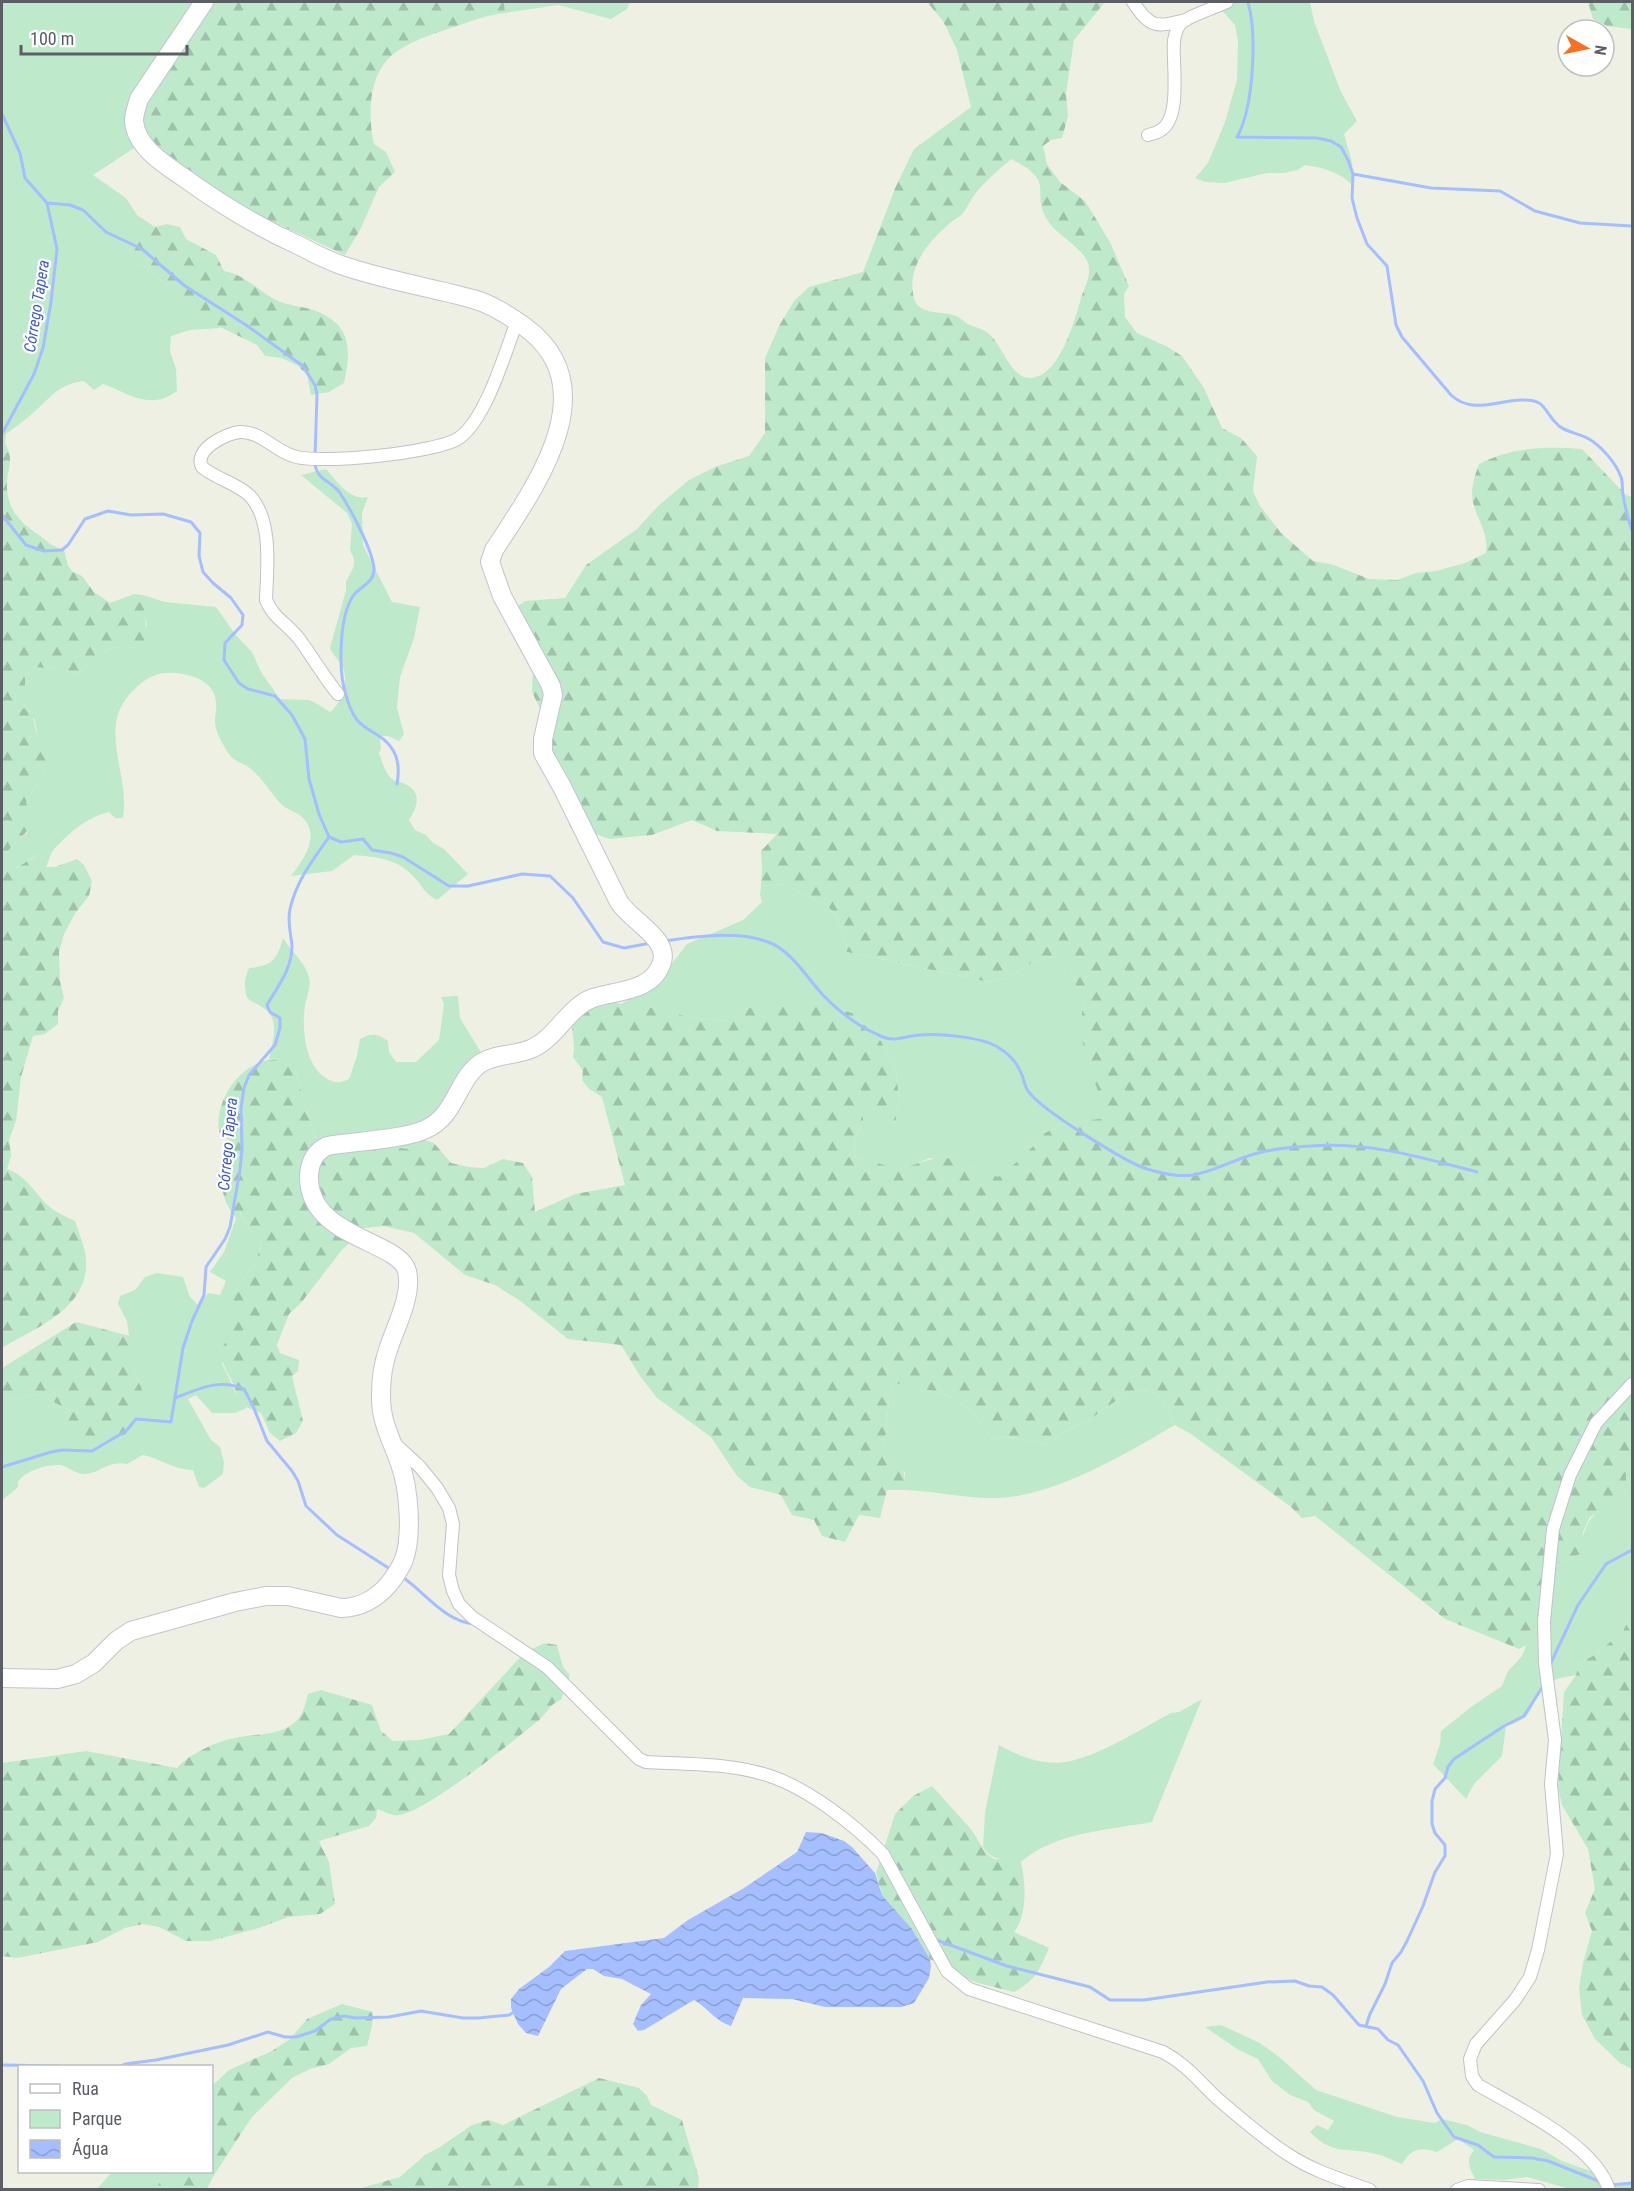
<svg xmlns="http://www.w3.org/2000/svg" width="1634" height="2191" font-family="'Roboto Condensed',sans-serif">
	<style>
		.green { fill: #beeacb }
		.forest { fill: url(#forest-firs); fill-rule: evenodd }
		.water { fill: url(#water-waves) }
		.lines { fill: none; stroke-linecap: round; stroke-linejoin: round }
		.stream { stroke: #a5beff; stroke-width: 3 }
		.street-casing { stroke: #c1c1c8; stroke-width: 14 }
		.secondary-casing { stroke: #c4c4ce; stroke-width: 20 }
		.street { stroke: #fff; stroke-width: 12 }
		.secondary { stroke: #fff; stroke-width: 18 }
		.labels { text-anchor: middle; stroke-width: 4.5; stroke-linejoin: round; paint-order: stroke }
		.water-label { font-size: 16px; font-style: italic; fill: #3c59ce; stroke: #fff }
	</style>
	<defs>
		<pattern id="forest-firs" width="22" height="20" patternUnits="userSpaceOnUse" patternTransform="scale(1.5)"><rect width="22" height="20" fill="#beeacb"/><path d="M5 1l3.5 6h-7zM16 11l3.5 6h-7z" fill="#9ec1a9"/></pattern>
		<pattern id="water-waves" width="16" height="10" patternUnits="userSpaceOnUse" patternTransform="scale(1.5)"><rect width="16" height="10" fill="#a5beff"/><path d="M0 5q4-4 8 0t8 0" fill="none" stroke="#8a9ed2"/></pattern>
	</defs>
	<rect width="100%" height="100%" fill="#eff0e4"/>
	<path class="green" d="M 2,2 L 214,2 L 180,53 L 145,141 L 93,175 L 126,198 L 137,215 L 155,227 L 147,238 L 136,263 L 148,268 L 190,308 L 221,328 L 190,330 L 171,336 L 170,351 L 176,369 L 177,391 C 150,411 130,394 103,384 L 94,390 L 84,381 C 56,385 52,397 33,413 C 24,421 15,427 6,434 L 5,443 L 9,452 L 2,453 Z
		M 504,2 L 630,2 L 627,9 L 611,19 L 558,5 L 505,13 Z
		M 1219,2 L 1310,2 L 1314,21 L 1341,92 L 1357,121 L 1344,134 L 1352,162 L 1354,187 C 1341,172 1323,168 1305,165 L 1298,170 L 1283,173 L 1267,173 L 1225,183 L 1205,182 L 1195,178 L 1208,163 L 1225,122 L 1237,80 L 1238,41 L 1235,25 L 1216,4 Z
		M 326,469 C 337,481 349,501 368,497 L 362,513 L 363,545 L 392,602 L 420,607 L 414,638 L 400,677 L 397,708 L 404,734 L 399,741 L 388,736 L 380,736 L 381,749 L 379,753 C 382,761 385,773 392,779 C 396,782 401,782 405,784 C 423,792 417,808 409,820 L 415,830 L 426,835 L 433,843 L 444,849 L 468,874 L 437,900 C 424,893 424,888 414,877 C 398,859 377,857 354,855 L 332,871 L 291,876 C 303,860 320,838 304,819 C 298,812 287,810 281,804 C 271,793 263,779 251,769 C 244,763 234,762 229,754 C 223,745 215,732 215,721 C 215,715 217,709 216,703 C 215,682 194,675 176,673 C 161,672 151,675 139,685 C 92,724 131,770 123,818 L 115,818 L 109,812 C 87,817 66,835 52,852 L 42,852 L 15,868 L 7,863 L 8,851 L 19,839 L 27,833 L 26,802 L 45,772 L 34,718 L 18,710 L 15,704 L 16,695 L 14,694 L 25,675 L 35,667 L 59,669 L 77,674 C 103,656 101,643 137,648 L 147,624 L 143,612 L 143,595 L 165,602 L 216,607 L 235,634 L 252,652 L 261,672 L 280,699 L 308,700 L 314,702 L 330,712 C 341,704 349,682 343,668 C 341,661 333,656 330,648 L 346,590 L 346,582 L 354,566 L 354,559 L 350,550 L 352,524 L 347,513 L 301,475 Z
		M 787,884 C 798,894 808,896 821,902 C 838,910 845,935 847,952 L 989,982 L 1008,978 L 1031,963 L 1048,956 L 1064,959 L 1084,1002 L 1081,1016 L 1109,1119 L 1065,1123 L 1045,1133 L 1023,1157 L 998,1178 L 984,1174 L 971,1166 L 930,1158 L 913,1165 L 897,1168 L 856,1158 C 853,1147 854,1134 863,1125 L 863,1101 L 895,1124 L 899,1099 L 896,1070 L 881,1041 L 852,1013 L 767,1004 L 754,1005 L 728,1021 L 689,1017 L 621,1004 L 651,987 L 667,970 L 687,944 L 743,920 L 762,902 L 760,895 L 761,886 Z
		M 283,938 C 291,951 306,963 309,978 C 311,985 307,997 305,1005 C 302,1027 304,1061 323,1076 C 332,1083 339,1084 349,1079 L 357,1056 L 360,1039 C 371,1033 377,1033 388,1041 L 389,1052 L 396,1062 L 416,1062 L 439,1040 L 444,1004 L 441,997 L 458,996 L 460,1018 L 488,1064 L 409,1149 L 383,1146 L 321,1156 L 296,1074 L 275,1058 L 269,1060 C 271,1045 280,1024 268,1012 C 263,1006 253,1003 247,998 C 244,987 244,979 249,968 C 272,966 277,960 283,938 Z
		M 239,1210 L 245,1224 L 262,1241 L 255,1264 L 237,1288 L 231,1337 L 222,1364 C 231,1380 234,1395 247,1408 L 235,1413 L 212,1413 L 196,1395 L 188,1399 L 211,1440 L 220,1447 L 224,1462 L 223,1474 L 204,1488 L 199,1487 L 193,1470 C 174,1470 161,1459 143,1455 L 127,1464 C 108,1460 102,1472 86,1474 C 76,1475 70,1467 60,1465 C 48,1464 28,1470 20,1479 C 15,1486 21,1481 17,1488 C 13,1492 6,1497 2,1500 L 2,1402 L 38,1394 L 71,1411 L 142,1389 L 134,1372 L 127,1321 L 118,1304 L 120,1296 L 135,1290 L 145,1277 L 157,1273 L 183,1277 L 190,1297 L 198,1305 L 208,1293 L 220,1295 L 226,1281 L 210,1272 L 224,1252 Z
		M 894,1381 C 909,1388 924,1388 940,1393 C 965,1400 979,1419 992,1439 L 1013,1437 L 1048,1445 L 1060,1434 L 1089,1420 L 1124,1395 L 1136,1390 L 1155,1393 L 1163,1401 L 1175,1425 C 1125,1454 1051,1499 992,1498 C 963,1498 934,1491 905,1490 L 905,1473 L 884,1451 L 889,1400 Z
		M 1632,1468 L 1632,1613 L 1623,1631 L 1596,1654 L 1579,1664 L 1576,1675 C 1565,1677 1553,1678 1545,1687 C 1527,1705 1537,1718 1506,1726 L 1502,1756 L 1474,1784 L 1466,1799 L 1433,1764 L 1440,1744 L 1441,1731 L 1471,1707 L 1502,1686 L 1508,1671 L 1522,1656 L 1526,1645 L 1537,1639 L 1545,1593 L 1556,1564 L 1580,1554 C 1585,1516 1593,1513 1626,1494 L 1626,1472 Z
		M 1202,1699 L 1152,1822 C 1109,1830 1055,1832 1021,1862 L 1020,1859 C 1005,1859 992,1862 983,1847 L 985,1812 L 999,1745 C 1020,1757 1046,1767 1071,1761 C 1104,1753 1141,1729 1171,1713 L 1179,1712 Z
		M 1221,2025 L 1260,2043 L 1279,2057 L 1316,2090 L 1397,2117 L 1435,2123 L 1442,2119 L 1467,2125 L 1480,2132 L 1541,2149 L 1562,2161 L 1593,2172 L 1611,2184 L 1632,2184 L 1632,2189 L 1570,2189 L 1527,2177 L 1504,2180 L 1475,2179 C 1470,2168 1465,2160 1474,2150 L 1458,2139 L 1437,2152 C 1420,2147 1412,2148 1402,2164 C 1394,2161 1385,2156 1376,2154 C 1347,2146 1334,2157 1310,2132 L 1317,2125 L 1328,2130 L 1334,2121 L 1314,2110 L 1308,2102 L 1290,2095 L 1272,2081 L 1258,2059 L 1237,2049 L 1205,2027 Z
		M 112,2172 L 166,2172 L 156,2189 L 96,2190 Z"/>
	<path class="forest" d="M 214,2 L 504,2 L 505,13 C 486,15 469,22 451,28 C 430,35 404,43 388,59 C 368,80 368,118 374,144 L 386,152 L 395,172 L 379,187 L 360,230 L 345,255 L 232,203 L 202,184 L 141,135 L 144,106 Z
		M 927,2 L 1105,2 L 1074,40 L 1066,94 L 1068,116 L 1062,138 L 1051,140 L 1043,146 L 1047,164 L 1060,182 L 1085,201 L 1110,242 L 1129,286 L 1124,294 L 1125,317 L 1137,333 L 1166,346 L 1182,356 L 1204,388 L 1222,428 L 1241,438 L 1257,456 L 1253,491 L 1260,506 L 1281,533 L 1313,561 L 1334,565 L 1369,579 L 1397,580 L 1416,573 L 1436,571 L 1465,563 L 1486,553 C 1489,534 1477,520 1473,502 C 1470,489 1475,475 1479,464 C 1512,447 1545,446 1582,449 L 1626,495 L 1632,497 L 1632,1468 L 1626,1473 L 1626,1494 L 1590,1517 L 1583,1532 L 1585,1550 L 1580,1554 L 1556,1564 L 1545,1593 L 1537,1639 L 1519,1649 L 1445,1619 L 1315,1516 L 1302,1518 L 1291,1507 L 1191,1434 L 1175,1425 L 1163,1401 L 1155,1393 L 1136,1390 L 1124,1395 L 1089,1420 L 1060,1434 L 1048,1445 L 1013,1437 L 992,1439 C 979,1419 965,1400 940,1393 C 925,1388 909,1388 894,1382 L 889,1400 L 884,1451 C 901,1465 906,1468 905,1490 L 887,1490 L 880,1518 L 859,1515 L 845,1542 L 822,1536 L 814,1520 L 792,1515 L 781,1495 L 750,1487 L 737,1476 L 711,1437 L 657,1398 L 640,1376 L 621,1345 L 568,1339 L 519,1300 L 495,1285 L 465,1275 L 414,1233 L 383,1226 L 357,1229 L 352,1240 L 341,1251 L 301,1303 L 289,1314 L 277,1345 L 280,1353 L 299,1360 L 298,1371 L 292,1376 L 303,1421 L 296,1433 L 280,1441 L 270,1433 L 261,1413 C 234,1404 241,1399 230,1377 C 224,1366 222,1363 220,1349 L 231,1337 L 229,1317 L 237,1288 L 255,1264 L 262,1241 L 245,1224 L 240,1211 L 236,1218 C 224,1203 219,1189 225,1170 C 228,1159 232,1153 231,1142 L 219,1132 C 214,1094 248,1053 286,1060 L 296,1074 L 321,1156 L 383,1146 L 409,1149 L 418,1138 L 434,1143 L 451,1163 L 469,1167 L 484,1168 L 503,1159 L 523,1163 L 532,1177 L 535,1212 L 575,1194 L 625,1185 L 602,1097 L 588,1088 L 582,1080 L 583,1071 L 573,1057 C 576,1045 571,1032 572,1019 L 590,1004 L 610,1000 L 621,1004 L 640,1005 L 689,1017 L 727,1021 L 754,1005 L 781,1002 L 814,1002 L 852,1013 L 881,1041 L 896,1070 L 899,1099 L 895,1124 L 863,1102 L 863,1125 C 854,1134 853,1147 856,1158 C 868,1160 888,1167 898,1167 C 915,1167 928,1157 945,1158 C 963,1159 980,1173 998,1177 L 1023,1157 L 1045,1133 L 1065,1123 L 1108,1118 C 1096,1080 1073,1043 1084,1002 L 1063,959 L 1048,956 L 1031,963 L 1008,978 L 989,982 L 847,952 C 845,935 838,910 821,902 C 808,896 798,894 787,884 L 761,886 L 762,869 L 761,851 L 777,834 L 717,831 L 692,820 L 652,835 L 609,839 L 593,833 L 570,828 L 542,713 L 532,692 L 533,664 L 505,615 L 525,601 L 565,598 L 586,565 L 637,529 L 658,506 L 689,480 L 715,467 L 749,456 L 765,433 L 765,358 L 779,326 L 794,301 L 809,287 L 863,272 L 896,186 L 914,149 L 971,107 L 957,50 L 943,21 ZM 1011,159 C 1061,184 1026,192 1051,225 C 1061,238 1088,251 1089,268 C 1090,278 1084,289 1081,298 C 1075,320 1062,366 1039,376 C 1010,388 1004,341 985,331 C 980,328 974,327 968,324 C 963,321 959,316 953,315 C 941,311 918,315 914,298 C 906,268 928,242 949,224 C 953,220 959,218 963,213 C 968,207 970,200 975,194 C 985,181 999,170 1011,159 Z
		M 1588,2 L 1632,2 L 1632,29 L 1607,26 L 1593,19 Z
		M 167,224 L 180,227 L 186,239 L 216,255 L 224,271 C 244,274 258,291 276,300 C 289,306 303,306 316,311 C 352,325 351,350 344,383 L 329,392 L 311,395 L 307,375 L 298,366 L 282,358 L 265,356 L 257,345 L 206,320 L 189,308 L 148,268 L 136,263 L 133,242 L 138,237 L 147,237 L 155,227 Z
		M 9,452 C 12,462 8,471 7,481 C 6,508 18,521 39,535 C 48,542 52,547 64,549 L 68,566 L 73,572 L 82,576 L 94,592 L 110,603 L 134,594 L 143,595 C 143,610 147,624 146,639 L 137,648 C 101,643 103,656 77,674 L 59,669 L 35,667 L 25,675 L 25,687 L 14,694 L 16,695 L 15,704 L 18,709 L 31,708 L 36,732 L 50,755 L 45,772 L 26,802 C 34,835 28,828 8,851 L 8,863 L 16,868 L 42,852 L 52,852 L 46,867 L 55,867 L 77,859 L 84,865 L 92,881 L 89,896 L 76,912 L 64,934 L 59,952 L 60,981 L 64,998 L 58,1011 L 58,1024 L 45,1034 L 33,1036 L 21,1077 L 16,1121 L 9,1140 L 11,1156 L 7,1169 C 27,1176 35,1194 50,1207 C 57,1213 67,1217 75,1221 C 79,1234 86,1249 86,1262 C 88,1309 35,1328 2,1348 L 2,453 Z
		M 76,1322 L 130,1336 L 134,1372 L 142,1389 L 126,1434 L 106,1441 L 87,1443 L 67,1427 L 71,1411 L 38,1394 L 2,1402 L 2,1368 Z
		M 1632,1613 L 1632,2069 L 1620,2063 L 1595,2039 L 1582,2015 L 1579,1988 L 1583,1963 L 1592,1931 L 1585,1913 L 1595,1889 L 1588,1849 L 1562,1805 L 1558,1788 L 1564,1692 L 1576,1675 L 1579,1664 L 1596,1654 L 1623,1631 Z
		M 545,1643 L 557,1645 L 563,1667 L 570,1675 L 561,1700 C 550,1703 547,1714 538,1721 C 515,1740 423,1814 399,1815 C 392,1816 383,1811 377,1809 L 376,1818 L 369,1826 L 319,1841 L 329,1862 L 335,1904 L 320,1914 L 288,1917 L 259,1928 L 211,1941 L 186,1941 L 159,1927 L 143,1924 L 125,1928 L 98,1942 L 17,1958 L 2,1956 L 2,1763 L 86,1751 L 177,1768 C 189,1754 217,1741 235,1738 C 255,1733 287,1737 300,1716 C 304,1711 306,1701 308,1694 L 321,1690 L 372,1705 L 381,1731 L 393,1741 L 419,1740 L 449,1734 L 525,1652 Z
		M 932,1786 L 971,1829 L 986,1853 L 994,1859 L 1020,1859 C 1026,1878 1028,1916 1014,1932 L 1049,1948 C 1039,1971 1036,1980 1014,1992 L 974,1982 L 930,1959 L 912,1929 L 882,1895 L 876,1873 L 895,1814 L 913,1796 Z
		M 342,2004 L 373,2012 L 372,2026 L 367,2046 L 351,2048 L 329,2064 L 310,2069 L 292,2078 L 252,2117 L 214,2175 L 207,2189 L 156,2189 L 166,2172 L 212,2172 L 212,2086 L 229,2070 L 272,2051 L 290,2039 L 307,2019 Z
		M 599,2078 L 639,2088 L 647,2096 L 651,2105 L 682,2120 L 699,2178 L 698,2189 L 358,2189 L 400,2177 L 425,2155 L 440,2147 L 472,2125 L 489,2120 L 503,2125 Z"/>
	<path class="water" d="M 806,1832 L 822,1833 L 844,1841 L 852,1847 L 875,1873 L 882,1895 L 912,1929 L 930,1959 L 931,1966 L 929,1978 L 914,2003 L 901,2007 L 825,2007 L 792,1999 L 743,1998 L 731,2026 C 715,2021 708,2008 694,2000 L 644,2030 L 638,2031 L 633,2024 L 641,2005 L 651,1994 L 622,1979 L 604,1976 L 593,1969 L 587,1969 L 561,1989 L 538,2036 L 526,2033 L 518,2024 L 511,2008 L 511,1999 L 519,1989 L 549,1967 L 565,1951 L 664,1938 L 688,1920 L 744,1888 L 797,1852 Z"/>
	<g class="lines">
		<path class="stream" d="M 1248,2 C 1257,34 1254,107 1237,137 L 1317,138 L 1331,141 L 1341,147 L 1348,160 L 1353,174 L 1352,198 L 1357,218 L 1367,244 L 1387,266 L 1396,325 L 1402,337 L 1451,395 C 1471,414 1496,401 1521,400 C 1548,399 1542,411 1559,426 C 1568,433 1579,433 1589,439 C 1601,446 1616,463 1621,477 C 1623,483 1622,489 1623,495 C 1625,507 1628,519 1632,530
			M 2,114 L 20,153 L 25,178 L 47,203 L 57,249 L 51,302 L 43,348 L 34,374 L 2,434
			M 1353,174 L 1431,188 L 1500,191 L 1535,211 L 1580,223 L 1632,226
			M 47,203 L 70,205 L 83,210 L 106,232 L 142,249 L 185,286 L 246,325 L 303,366 L 315,385 L 317,395 L 315,457
			M 315,463 C 316,480 332,481 340,493 C 351,510 372,549 374,568 C 375,583 360,586 353,596 C 339,617 338,671 346,695 C 348,703 352,713 357,720 C 362,726 369,730 376,734 C 396,746 401,762 397,784
			M 2,515 L 26,545 L 44,551 L 62,550 L 68,545 L 85,519 L 108,511 L 131,515 L 163,514 L 191,522 L 200,533 L 199,556 L 203,572 L 213,583 L 231,598 L 243,615 L 242,625 L 225,643 L 224,660 L 239,683 L 248,689 L 275,696 L 292,715 L 305,739 L 309,779 L 319,814 L 329,837 L 341,842 L 363,839 L 372,850 L 391,853 L 403,857 L 449,886 L 468,886 L 522,874 L 550,876 L 573,898 L 603,942 L 624,948 L 651,943
			M 663,941 C 696,937 736,930 768,942 C 791,950 807,978 823,995 C 840,1013 861,1028 883,1037 C 895,1042 906,1036 919,1035 C 937,1033 984,1037 999,1048 C 1009,1054 1018,1064 1022,1075 C 1024,1081 1025,1088 1029,1092 C 1040,1109 1127,1163 1147,1169 C 1196,1184 1205,1171 1248,1156 C 1268,1149 1290,1147 1311,1146 C 1367,1141 1424,1158 1477,1172
			M 175,1398 C 198,1389 220,1378 244,1389 L 253,1406 L 267,1441 L 292,1471 L 298,1481 L 306,1506 L 337,1535 L 390,1569
			M 2,1467 L 51,1452 L 62,1450 L 92,1451 L 126,1431 L 136,1419 L 171,1422 L 183,1348 L 192,1321 L 204,1295 L 206,1267 L 225,1239 L 230,1227 L 240,1170 L 242,1149 L 241,1108 L 244,1088 L 249,1075 L 275,1045 L 280,1028 L 280,1018 L 270,1012 L 267,1005 C 278,986 292,969 292,946 C 291,934 287,922 290,909 C 296,882 313,859 329,837
			M 401,1576 C 425,1592 444,1621 474,1624
			M 1550,1665 L 1578,1605 L 1606,1564 L 1632,1550
			M 934,1939 L 1007,1966 L 1090,1987 L 1110,2000 L 1144,2000 L 1267,1982 L 1295,1981 L 1309,1986 L 1322,1987 L 1333,1995 L 1359,2025 L 1378,2029 L 1388,2040 L 1398,2045 L 1423,2081 L 1437,2113 L 1454,2137 L 1478,2145 L 1494,2157 L 1532,2158 L 1548,2161 L 1601,2182
			M 1366,2026 L 1370,2014 L 1385,1984 L 1392,1963 L 1401,1952 L 1407,1941 L 1423,1906 L 1435,1872 L 1445,1856 L 1445,1845 L 1435,1833 L 1432,1824 L 1432,1801 L 1435,1789 L 1445,1778 L 1448,1767 L 1454,1759 L 1504,1726 L 1524,1716 L 1543,1686
			M 2,2065 L 60,2066
			M 121,2066 L 125,2064 L 156,2060 L 228,2045 L 268,2032 L 285,2037 L 296,2037 L 315,2031 L 331,2019 L 344,2016 L 355,2018 L 389,2017 L 421,2011 L 463,2018 L 478,2018 L 509,2015 L 514,2012
			M 1611,2185 L 1632,2183"/>
		<defs>
			<path id="street" d="M 1133,2 C 1151,29 1156,27 1186,20
				M 1148,135 C 1152,134 1157,133 1161,130 C 1182,117 1172,62 1174,41 C 1175,35 1177,27 1181,23 C 1188,16 1217,7 1227,2
				M 338,694 C 324,677 313,658 300,640 C 289,625 273,618 266,600 C 267,569 273,521 250,496 C 237,483 216,479 202,467 C 193,450 226,433 240,432 C 260,431 274,450 293,456 C 318,465 437,453 459,438 C 486,419 505,353 517,321
				M 395,1444 L 420,1467 L 437,1488 L 449,1508 L 453,1524 L 449,1575 L 453,1591 L 459,1604 L 472,1617 L 547,1667 L 639,1759 L 646,1762 C 687,1764 731,1763 770,1776 C 809,1789 855,1825 883,1854 L 947,1971 L 969,1989 L 1163,2052 C 1189,2066 1199,2082 1219,2100 C 1241,2119 1264,2139 1289,2155 C 1313,2171 1343,2180 1370,2190
				M 1457,2190 L 1468,2186 L 1539,2190
				M 1609,2190 C 1596,2145 1516,2107 1478,2085 L 1472,2076 L 1470,2059 L 1476,2044 L 1515,2000 L 1530,1977 L 1538,1950 L 1557,1854 L 1551,1784 L 1555,1740 L 1545,1663 L 1544,1621 L 1553,1529 L 1570,1475 L 1596,1423 L 1632,1384"/>
			<path id="secondary" d="M 2,1678 L 57,1679 L 76,1674 L 94,1663 L 116,1641 L 131,1631 L 235,1602 L 266,1596 L 288,1596 L 341,1608 C 359,1608 376,1599 388,1585 C 394,1578 399,1570 403,1562 C 413,1538 409,1488 400,1464 C 392,1440 380,1421 381,1395 C 381,1380 383,1364 388,1350 C 395,1327 413,1296 407,1271 C 399,1240 307,1238 309,1175 C 310,1161 315,1152 327,1146 C 355,1141 403,1140 426,1129 C 456,1116 457,1079 481,1063 C 497,1053 517,1056 533,1048 C 557,1037 568,1007 593,998 C 617,990 653,992 662,962 C 669,938 631,921 619,902 L 562,787 L 543,753 L 543,739 L 553,695 L 551,686 L 502,596 L 490,562 L 494,550 C 535,487 608,388 525,327 C 510,316 491,304 473,299 C 429,287 384,280 341,265 C 327,260 313,253 300,246 C 258,227 220,204 183,177 C 164,164 136,147 134,121 C 134,113 137,106 139,99 L 204,2"/>
		</defs>
		<use href="#street" class="street-casing"/>
		<use href="#secondary" class="secondary-casing"/>
		<use href="#street" class="street"/>
		<use href="#secondary" class="secondary"/>
	</g>
	<g class="labels">
		<g class="water-label">
			<text transform="translate(36 306) rotate(-81)" y="6">Córrego Tapera</text>
			<text transform="translate(227 1144) rotate(-85)" y="6">Córrego Tapera</text>
		</g>
	</g>
	<rect width="1634" height="2191" fill="none" stroke="#5c5e66" stroke-width="6"/>
	<rect x="18" y="2065" width="195" height="108" fill="#ffffff" stroke="#bebfc2" stroke-width="1.5"/>
	<rect x="30" y="2084" width="30" height="9" fill="#ffffff" stroke="#bebfc2" stroke-width="1.5"/>
	<text x="72" y="2095" font-size="18" fill="#5c5e66">Rua</text>
	<rect x="30" y="2110" width="30" height="18" fill="#beeacb" stroke="#bebfc2" stroke-width="1.5"/>
	<text x="72" y="2125" font-size="18" fill="#5c5e66">Parque</text>
	<rect x="30" y="2140" width="30" height="18" fill="url(#water-waves)" stroke="#bebfc2" stroke-width="1.5"/>
	<text x="72" y="2155" font-size="18" fill="#5c5e66">Água</text>
	<g transform="translate(1586 48) rotate(99)"><circle r="28" fill="#ffffff" stroke="#bebfc2" stroke-width="1.5"/>
	<path d="M0-4.5L10 22L0 15L-10 22Z" fill="#f97021"/>
	<text y="-9" font-size="16" font-weight="bold" text-anchor="middle" fill="#5c5e66">N</text>
	</g>
	<path d="M21 45v9h166v-9" fill="none" stroke="#5c5e66" stroke-width="3"/>
	<text x="30" y="45" font-size="18" fill="#5c5e66" stroke="#ffffff" stroke-width="4.5" paint-order="stroke">100 m</text>
</svg>
